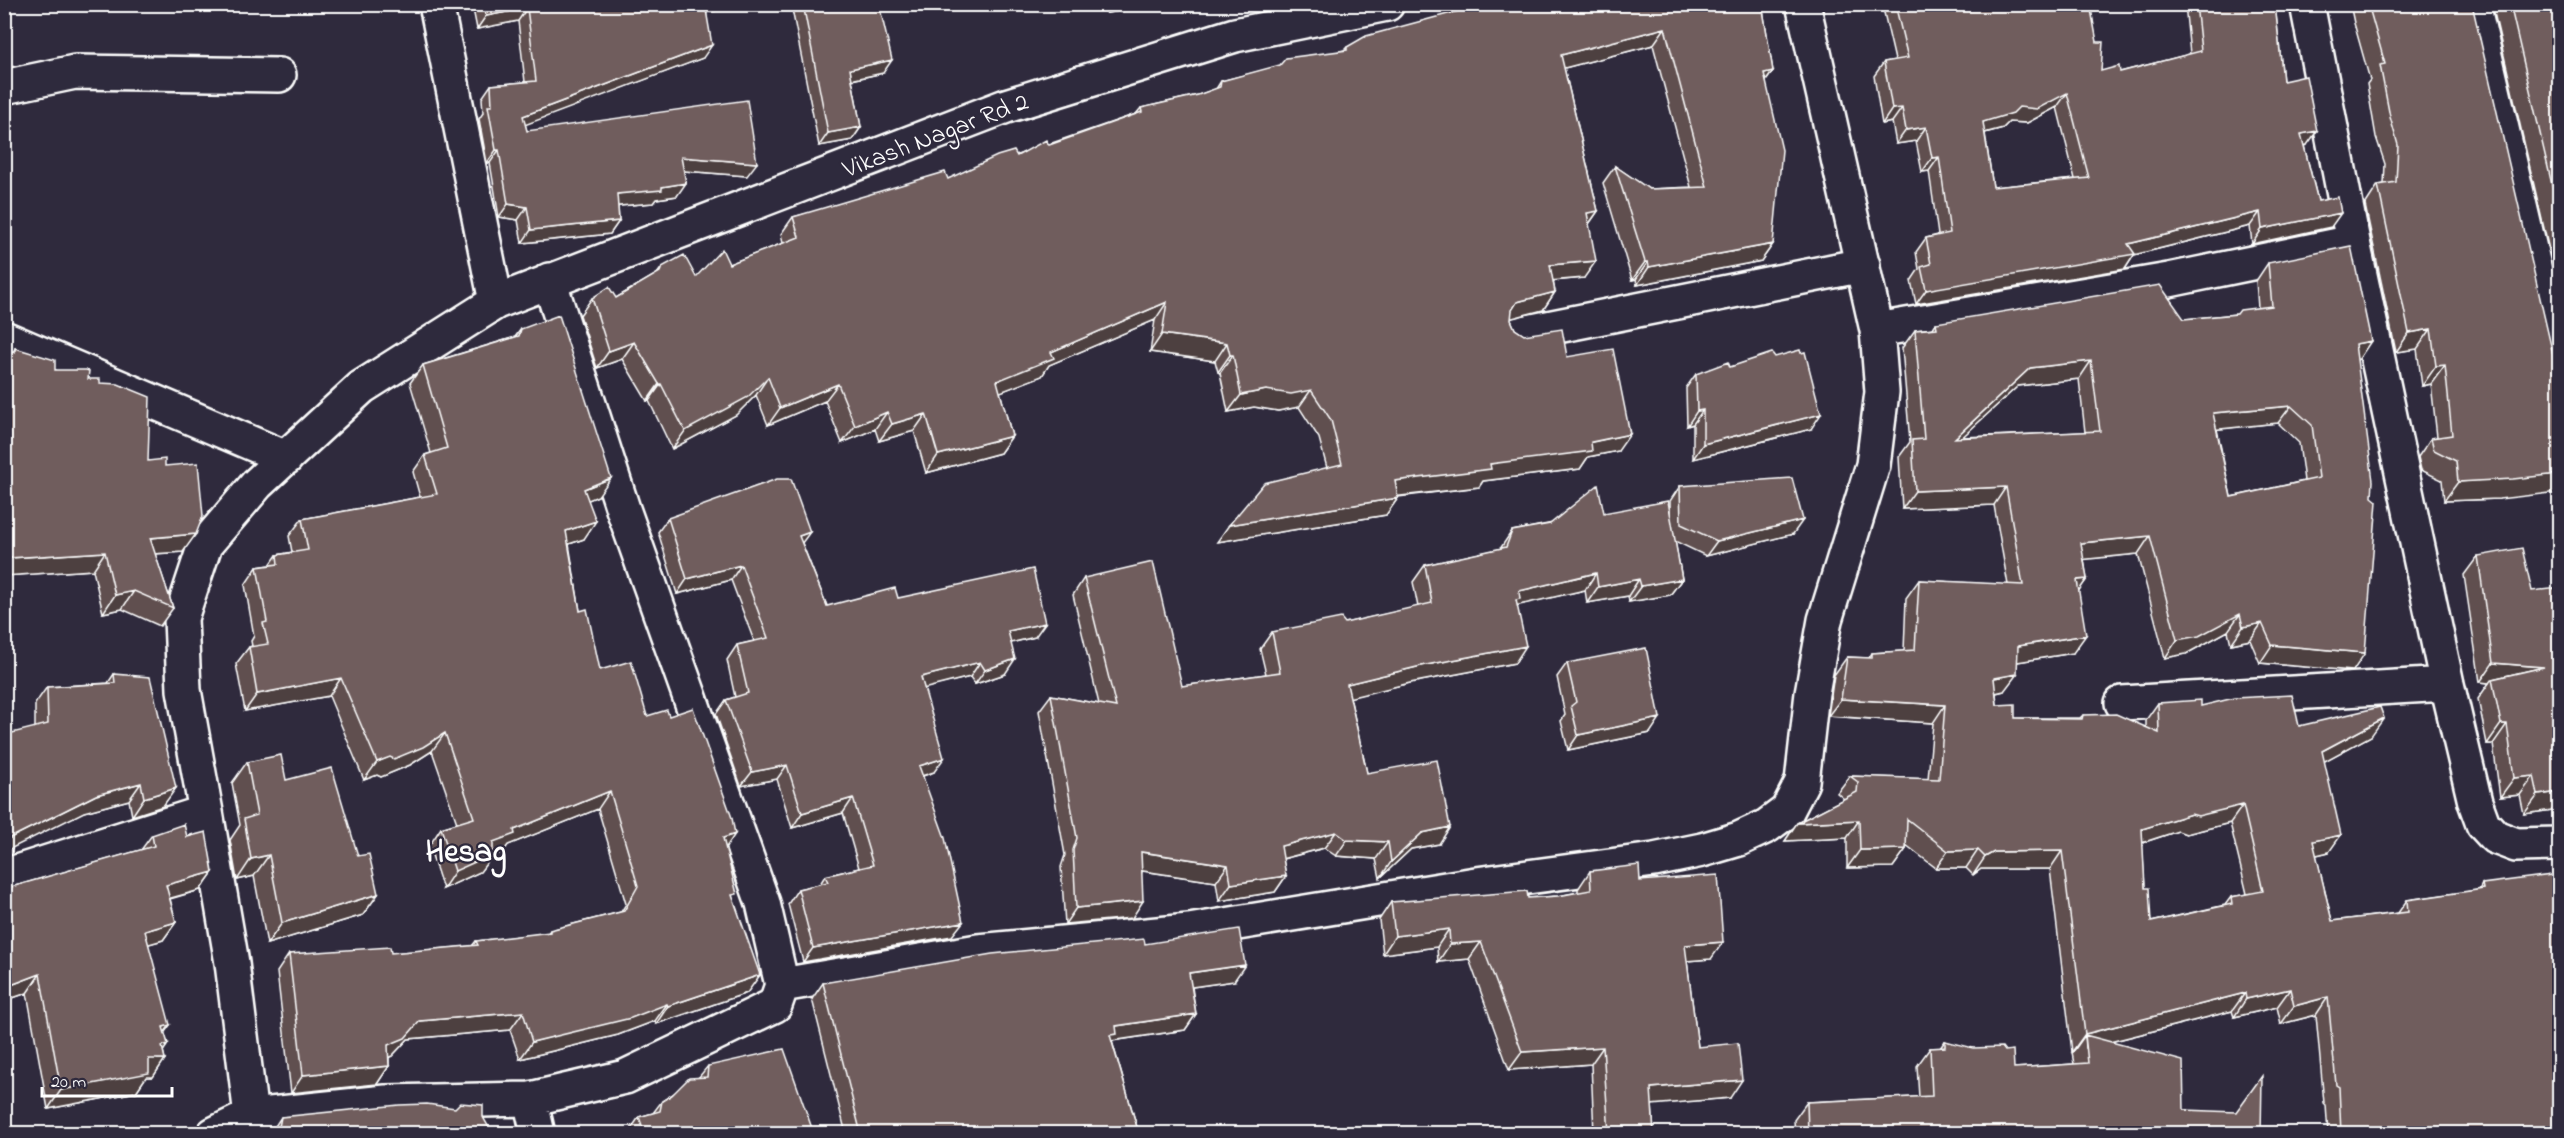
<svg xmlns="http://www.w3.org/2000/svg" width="2564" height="1138" font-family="'Indie Flower',sans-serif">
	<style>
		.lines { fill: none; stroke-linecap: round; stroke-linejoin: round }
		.street-casing { stroke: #fff; stroke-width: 38 }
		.street { stroke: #2f2a3d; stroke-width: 33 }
		.wall { fill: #605050; stroke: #fff; stroke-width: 1.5; fill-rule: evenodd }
		.shaded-wall { fill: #4e4141; stroke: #fff; stroke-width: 1.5 }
		.building { fill: #705d5d; stroke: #fff; stroke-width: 1.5; fill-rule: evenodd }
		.labels { text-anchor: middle; stroke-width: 4.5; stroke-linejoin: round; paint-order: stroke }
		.street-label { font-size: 26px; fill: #fff; stroke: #2f2a3d }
		.district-label { font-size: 32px; font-weight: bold; fill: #fff; stroke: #2f2a3d }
	</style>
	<rect width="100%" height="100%" fill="#2f2a3d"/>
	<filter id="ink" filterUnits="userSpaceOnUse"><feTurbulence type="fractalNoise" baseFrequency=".0167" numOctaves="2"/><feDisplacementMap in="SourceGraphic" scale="12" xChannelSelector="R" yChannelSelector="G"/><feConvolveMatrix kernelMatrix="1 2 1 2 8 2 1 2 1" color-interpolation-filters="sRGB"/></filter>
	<g filter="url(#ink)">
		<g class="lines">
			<defs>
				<path id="street" d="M 436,4 L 496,302
					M 1803,4 L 1877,330 L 2169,280 L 2353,242
					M 2307,4 L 2353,242 L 2447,684 L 2475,802 L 2483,824 L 2495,837 L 2516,845 L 2560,844
					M 2473,4 L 2560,378
					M 4,87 L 75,72 L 279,75
					M 1517,334 L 1863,265
					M 4,338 L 286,458
					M 2122,703 L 2447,684
					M 206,812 L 232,963 L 251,1116 L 386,1102 L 530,1099
					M 4,876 L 206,812 L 184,690 L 181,618 L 205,545 L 257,484 L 362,387 L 496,302 L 1006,106 L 1235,35 L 1387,4
					M 782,985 L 978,951 L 1189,931 L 1476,884 L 1654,860 L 1702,850 L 1739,839 L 1767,826 L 1787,811 L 1802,782 L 1812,693 L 1825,620 L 1873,465 L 1882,392 L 1877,330
					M 214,1134 L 251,1116 L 251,1134
					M 538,1134 L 530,1099 L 625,1077 L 775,1005 L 782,985 L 763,903 L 623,509 L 549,280"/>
			</defs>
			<use href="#street" class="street-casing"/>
			<use href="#street" class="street"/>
		</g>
		<path class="wall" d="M 472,4 L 719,4 L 715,11 L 707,11 L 703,58 L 525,124 L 527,131 L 747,176 L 684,171 L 677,196 L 656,199 L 653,203 L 618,206 L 619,221 L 610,234 L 522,243 L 518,220 L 499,217 L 490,163 L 487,163 L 479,119 L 483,113 L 482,98 L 491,85 L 525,82 L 518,21 L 477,29 Z
			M 791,4 L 879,4 L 883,73 L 852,80 L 861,127 L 852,140 L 819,146 Z
			M 1097,4 L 1142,4 L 1140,8 L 1107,13 Z
			M 1762,4 L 1773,71 L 1766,81 L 1773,244 L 1761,261 L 1637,285 L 1636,279 L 1632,280 L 1603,183 L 1615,166 L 1649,189 L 1691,187 L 1653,45 L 1564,68 L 1598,211 L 1589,224 L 1584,278 L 1553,281 L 1555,292 L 1543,310 L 1511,318 L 1511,320 L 1515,329 L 1524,335 L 1567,357 L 1618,451 L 1588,457 L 1580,469 L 1483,481 L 1479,487 L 1398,497 L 1398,498 L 1386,515 L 1217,542 L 1327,468 L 1319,438 L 1299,407 L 1278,411 L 1254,407 L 1228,412 L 1220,373 L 1218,372 L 1215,361 L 1150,352 L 1155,320 L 1049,365 L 1042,376 L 1000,392 L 1012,436 L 1000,453 L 926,473 L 914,431 L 879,441 L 875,429 L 842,443 L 825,401 L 768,425 L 756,395 L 736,415 L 672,449 L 649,401 L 647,401 L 622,359 L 597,368 L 580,315 L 592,298 L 616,298 L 657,274 L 662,267 L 696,277 L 783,243 L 781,234 L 793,217 L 948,179 L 1136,114 L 1141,108 L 1198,95 L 1216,89 L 1221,81 L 1344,50 L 1347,47 Z
			M 1882,4 L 2090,4 L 2101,71 L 2120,72 L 2190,54 L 2185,4 L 2275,4 L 2283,81 L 2307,145 L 2304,146 L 2318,201 L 2331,227 L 2252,244 L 2250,226 L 2134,255 L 2125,269 L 1916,304 L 1911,281 L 1919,269 L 1916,252 L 1926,238 L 1938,235 L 1929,171 L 1922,172 L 1916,141 L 1896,144 L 1892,122 L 1882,124 L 1874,76 L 1884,62 L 1895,60 ZM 2057,107 L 2075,179 L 1993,187 L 1985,133 L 2003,128 L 2009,122 L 2027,123 Z
			M 2350,4 L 2472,4 L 2499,499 L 2444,501 L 2442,480 L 2421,470 L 2418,457 L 2431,438 L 2437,437 L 2431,384 L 2422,386 L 2417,349 L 2396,352 L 2365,205 L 2378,185 L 2384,184 L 2385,164 L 2376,137 L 2367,84 L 2370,80 L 2354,23 Z
			M 2492,4 L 2559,4 L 2559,293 Z
			M 2268,263 L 2359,359 L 2357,359 L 2353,671 L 2260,663 L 2250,640 L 2231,644 L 2228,631 L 2186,654 L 2165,658 L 2138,554 L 2084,559 L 2087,579 L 2078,591 L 2073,653 L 2017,662 L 2004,691 L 1996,693 L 1997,705 L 2015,718 L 2080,718 L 2083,715 L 2146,727 L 2146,720 L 2158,703 L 2201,706 L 2299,726 L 2371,736 L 2324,761 L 2329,852 L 2316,855 L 2332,921 L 2398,913 L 2407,900 L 2479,890 L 2482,884 L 2559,1134 L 2328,1134 L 2326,1105 L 2324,1103 L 2316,1015 L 2281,1024 L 2277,1007 L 2234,1017 L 2232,1011 L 2110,1042 L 2184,1110 L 2261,1134 L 1795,1134 L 1794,1120 L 1807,1102 L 1919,1097 L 1917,1066 L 1930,1048 L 1940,1048 L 1945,1041 L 2014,1068 L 2074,1064 L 2072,1053 L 2073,1052 L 2072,1052 L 2050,869 L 1981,869 L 1973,875 L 1966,868 L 1936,868 L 1906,845 L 1906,849 L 1893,867 L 1847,868 L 1847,838 L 1785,841 L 1797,823 L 1844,799 L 1837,793 L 1850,776 L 1928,779 L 1933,723 L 1828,716 L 1834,675 L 1847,657 L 1869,658 L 1872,653 L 1904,651 L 1906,598 L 1919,580 L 2008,585 L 1994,505 L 1902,509 L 1899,457 L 1910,442 L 1902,348 L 1915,330 L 1933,328 L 1936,323 L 2184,319 L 2237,314 L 2258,308 L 2256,281 ZM 2079,379 L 2085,432 L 1962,437 L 2018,386 ZM 2278,423 L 2299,443 L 2304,481 L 2231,497 L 2217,429 ZM 2230,823 L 2247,894 L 2231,897 L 2225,905 L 2151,922 L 2145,888 L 2142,843 L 2178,831 L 2186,834 Z
			M 521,329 L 598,496 L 588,500 L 584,539 L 569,544 L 580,611 L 600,670 L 647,716 L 669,716 L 725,848 L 747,993 L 656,1024 L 655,1021 L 618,1035 L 520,1059 L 510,1030 L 408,1039 L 392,1056 L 389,1057 L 389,1066 L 377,1084 L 291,1093 L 277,972 L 289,954 L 391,953 L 472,946 L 476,941 L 548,933 L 550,930 L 621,912 L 626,904 L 598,809 L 508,845 L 503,852 L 492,856 L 480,872 L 443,889 L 429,846 L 441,828 L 457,823 L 432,751 L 410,765 L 381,777 L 377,775 L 364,780 L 329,696 L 245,711 L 236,664 L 249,647 L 252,646 L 251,641 L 254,636 L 245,585 L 257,567 L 270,565 L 277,555 L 292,552 L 289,536 L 302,519 L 420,497 L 413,472 L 425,455 L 431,453 L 410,383 L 423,365 L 515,337 Z
			M 15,348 L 55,370 L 88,379 L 100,383 L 148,461 L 165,466 L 183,552 L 155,554 L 173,608 L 160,626 L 122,609 L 103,613 L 93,570 L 4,576 L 4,349 L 13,352 Z
			M 1730,367 L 1811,429 L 1693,459 L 1693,424 L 1687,426 L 1686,388 L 1696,374 Z
			M 1680,486 L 1793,534 L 1706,556 L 1675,541 L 1682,579 L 1670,595 L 1629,602 L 1628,596 L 1587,603 L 1585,590 L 1517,605 L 1515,663 L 1410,683 L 1350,697 L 1367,773 L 1439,844 L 1411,849 L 1380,878 L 1376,859 L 1336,856 L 1324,848 L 1283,859 L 1286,876 L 1275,892 L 1219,901 L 1216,882 L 1142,871 L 1132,918 L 1065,924 L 1061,867 L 1065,855 L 1039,711 L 1051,695 L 1099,704 L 1073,595 L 1084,578 L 1182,686 L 1266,674 L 1260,649 L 1272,632 L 1345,623 L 1418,607 L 1413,582 L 1425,565 L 1500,549 L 1512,531 L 1604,513 L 1670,512 L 1670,501 Z
			M 668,518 L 802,543 L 827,606 L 898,598 L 1035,637 L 1011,643 L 1005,674 L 975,684 L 970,677 L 924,688 L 934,772 L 923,776 L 952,936 L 803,962 L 788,904 L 798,889 L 820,884 L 825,876 L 859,868 L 843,813 L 792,828 L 777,779 L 741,786 L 716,714 L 726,700 L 735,697 L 727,660 L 737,645 L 754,641 L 731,580 L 677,594 L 658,532 Z
			M 2478,556 L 2532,591 L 2559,809 L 2524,814 L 2520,795 L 2500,797 L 2493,744 L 2487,744 L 2478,699 L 2489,683 L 2480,682 L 2464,575 Z
			M 1567,663 L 1650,733 L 1568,750 L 1561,721 L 1565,715 L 1557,677 Z
			M 114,674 L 163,806 L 132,816 L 129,800 L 84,812 L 35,727 L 35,704 L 47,687 L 108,683 Z
			M 247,762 L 286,780 L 358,856 L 378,894 L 363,915 L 267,944 L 254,876 L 237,880 L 230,840 L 240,825 L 232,783 Z
			M 152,835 L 187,837 L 213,872 L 200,890 L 170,899 L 176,922 L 163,940 L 148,944 L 164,1033 L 168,1044 L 163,1051 L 165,1059 L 153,1077 L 146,1077 L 136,1092 L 48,1109 L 27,993 L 4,1001 L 4,889 L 141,850 Z
			M 1590,871 L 1640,881 L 1711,959 L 1687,961 L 1698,1047 L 1730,1098 L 1652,1104 L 1654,1134 L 1594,1134 L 1591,1064 L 1509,1070 L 1469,959 L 1438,962 L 1437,947 L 1383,954 L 1379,920 L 1391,902 L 1528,898 L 1558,896 L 1578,892 L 1578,889 Z
			M 1145,944 L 1234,981 L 1192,987 L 1196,1014 L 1185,1030 L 1112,1041 L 1139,1134 L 846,1134 L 812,999 L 823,983 Z
			M 708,1066 L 814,1134 L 629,1132 L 639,1117 L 653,1113 L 662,1101 L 699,1077 Z
			M 281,1117 L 483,1117 L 488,1134 L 270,1134 Z"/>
		<path class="shaded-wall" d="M 701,4 L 719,4 L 715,11 L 696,13 Z
			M 1112,4 L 1142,4 L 1140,8 L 1107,13 Z
			M 527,8 L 518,21 L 477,29 L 486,16 Z
			M 1665,28 L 1653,45 L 1549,72 L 1561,55 Z
			M 712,45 L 703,58 L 514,129 L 523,116 Z
			M 892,60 L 883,73 L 841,82 L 850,69 Z
			M 1773,71 L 1761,88 L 1764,73 Z
			M 2067,93 L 2057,107 L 2027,123 L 2009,122 L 2003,128 L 1973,136 L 1983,122 L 2019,107 Z
			M 1902,108 L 1892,122 L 1882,124 L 1892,109 Z
			M 861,127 L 852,140 L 819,146 L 828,133 Z
			M 1926,127 L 1916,141 L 1896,144 L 1906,130 Z
			M 2317,131 L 2307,145 L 2291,148 L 2301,134 Z
			M 496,150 L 499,150 L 490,163 L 487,163 Z
			M 681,157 L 757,163 L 747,176 L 672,170 Z
			M 1939,157 L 1929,171 L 1922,172 L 1932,158 Z
			M 686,183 L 677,196 L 656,199 L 653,203 L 608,207 L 617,194 Z
			M 508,204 L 527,207 L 518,220 L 499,217 Z
			M 1598,211 L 1586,228 L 1587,213 Z
			M 2260,212 L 2250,226 L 2134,255 L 2125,269 L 1916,304 L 1926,290 L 2128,244 Z
			M 2341,213 L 2331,227 L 2252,244 L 2262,229 Z
			M 619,221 L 610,234 L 522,243 L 531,230 Z
			M 1773,244 L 1761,261 L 1637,285 L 1649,267 Z
			M 1596,261 L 1584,278 L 1538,282 L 1550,265 Z
			M 1645,262 L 1648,262 L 1636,279 L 1632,280 Z
			M 1555,292 L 1543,310 L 1505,320 L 1517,302 Z
			M 1167,302 L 1155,320 L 1049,365 L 1042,376 L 985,398 L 997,381 L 1051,352 Z
			M 2431,329 L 2417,349 L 2396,352 L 2409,333 Z
			M 1162,334 L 1227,343 L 1215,361 L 1150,352 Z
			M 2371,341 L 2359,359 L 2343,362 L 2355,344 Z
			M 634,342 L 622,359 L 597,368 L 609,351 Z
			M 1230,355 L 1233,355 L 1220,373 L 1218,372 Z
			M 2091,361 L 2079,379 L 2018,386 L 1943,455 L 1955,438 L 2030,368 Z
			M 2445,365 L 2431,384 L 2422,386 L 2436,366 Z
			M 768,377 L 756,395 L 736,415 L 672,449 L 685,431 Z
			M 659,384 L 661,384 L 649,401 L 647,401 Z
			M 838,384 L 825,401 L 768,425 L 780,408 Z
			M 1266,390 L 1311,390 L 1299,407 L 1278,411 L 1254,407 L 1228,412 L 1241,395 Z
			M 2291,406 L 2278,423 L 2201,431 L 2213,413 Z
			M 1703,410 L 1693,424 L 1687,426 L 1697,411 Z
			M 887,412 L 875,429 L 842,443 L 855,426 Z
			M 926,414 L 914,431 L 879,441 L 892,424 Z
			M 1821,414 L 1811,429 L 1693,459 L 1703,444 Z
			M 1630,434 L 1618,451 L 1588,457 L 1580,469 L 1483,481 L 1479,487 L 1383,498 L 1395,481 L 1490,464 Z
			M 1012,436 L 1000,453 L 926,473 L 938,455 Z
			M 2559,474 L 2559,492 L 2499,499 L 2444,501 L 2458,482 Z
			M 611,478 L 598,496 L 572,507 L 584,489 Z
			M 2006,487 L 1994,505 L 1902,509 L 1915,491 Z
			M 1398,498 L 1386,515 L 1217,542 L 1229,525 Z
			M 1803,520 L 1793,534 L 1706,556 L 1717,541 Z
			M 596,521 L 584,539 L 554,549 L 566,531 Z
			M 810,532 L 799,547 L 799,536 Z
			M 196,534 L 183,552 L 137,555 L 150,538 Z
			M 2150,536 L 2138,554 L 2069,561 L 2081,543 Z
			M 105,552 L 93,570 L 4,576 L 4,564 L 9,558 Z
			M 741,565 L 731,580 L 677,594 L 687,579 Z
			M 1596,573 L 1585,590 L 1515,606 L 1509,615 L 1519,591 Z
			M 1639,579 L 1628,596 L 1587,603 L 1598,587 Z
			M 1682,579 L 1670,595 L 1629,602 L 1641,586 Z
			M 2087,579 L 2075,596 L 2077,580 Z
			M 134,591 L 122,609 L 103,613 L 115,595 Z
			M 2240,614 L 2228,631 L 2186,654 L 2165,658 L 2177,640 Z
			M 1045,623 L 1035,637 L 998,646 L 1008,631 Z
			M 2262,623 L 2250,640 L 2231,644 L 2243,627 Z
			M 2086,635 L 2073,653 L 2005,664 L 2018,646 Z
			M 2272,645 L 2365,653 L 2353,671 L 2260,663 Z
			M 1526,646 L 1515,663 L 1410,683 L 1336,701 L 1347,684 L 1421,666 Z
			M 1015,659 L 1005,674 L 975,684 L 985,670 Z
			M 980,662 L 970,677 L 911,692 L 921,677 Z
			M 2493,663 L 2544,667 L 2492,679 L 2489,683 L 2480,682 Z
			M 2017,674 L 2004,691 L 1982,696 L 1994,678 Z
			M 341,678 L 329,696 L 245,711 L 257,694 Z
			M 1841,699 L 1945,705 L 1933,723 L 1828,716 Z
			M 1660,718 L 1650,733 L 1568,750 L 1578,735 Z
			M 2384,718 L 2371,736 L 2310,769 L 2322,751 Z
			M 2501,724 L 2507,724 L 2493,744 L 2487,744 Z
			M 445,733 L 432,751 L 410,765 L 381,777 L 377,775 L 364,780 L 377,762 Z
			M 944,758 L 934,772 L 909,780 L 919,766 Z
			M 787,765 L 777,779 L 741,786 L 752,772 Z
			M 2534,776 L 2520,795 L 2500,797 L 2514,778 Z
			M 141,783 L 129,800 L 84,812 L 4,852 L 4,841 L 96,795 Z
			M 176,788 L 163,806 L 132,816 L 144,798 Z
			M 610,791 L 598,809 L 508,845 L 503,852 L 492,856 L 480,872 L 443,889 L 455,871 L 493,842 L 514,830 Z
			M 2559,792 L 2559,809 L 2524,814 L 2538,795 Z
			M 853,798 L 843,813 L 792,828 L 802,813 Z
			M 2243,805 L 2230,823 L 2186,834 L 2178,831 L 2129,847 L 2142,829 L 2191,814 Z
			M 1859,820 L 1847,838 L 1785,841 L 1797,823 Z
			M 1450,827 L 1439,844 L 1411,849 L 1380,878 L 1391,862 L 1422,833 Z
			M 1336,832 L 1324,848 L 1270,862 L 1281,846 Z
			M 735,834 L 723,852 L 723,838 Z
			M 2341,835 L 2329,852 L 2300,859 L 2313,841 Z
			M 1347,840 L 1388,842 L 1376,859 L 1336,856 Z
			M 1906,849 L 1893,867 L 1847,868 L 1860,850 Z
			M 1978,850 L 1966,868 L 1936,868 L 1948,851 Z
			M 2062,851 L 2050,869 L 1981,869 L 1973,875 L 1985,857 L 1994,852 Z
			M 1141,852 L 1228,865 L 1216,882 L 1130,869 Z
			M 269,855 L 254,876 L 237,880 L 251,859 Z
			M 213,872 L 200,890 L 153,903 L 166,885 Z
			M 1286,876 L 1275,892 L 1219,901 L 1231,884 Z
			M 378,894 L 363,915 L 267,944 L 282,923 Z
			M 1143,901 L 1132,918 L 1065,924 L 1076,908 Z
			M 176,922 L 163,940 L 132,949 L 145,931 Z
			M 963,922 L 952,936 L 803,962 L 813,948 Z
			M 1449,929 L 1437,947 L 1383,954 L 1395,936 Z
			M 1481,942 L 1469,959 L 1438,962 L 1450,944 Z
			M 1723,942 L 1711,959 L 1673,962 L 1685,945 Z
			M 1245,965 L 1234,981 L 1178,989 L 1189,973 Z
			M 40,974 L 27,993 L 4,1001 L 4,995 L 11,985 Z
			M 760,975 L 747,993 L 656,1024 L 668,1006 Z
			M 2290,989 L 2277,1007 L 2234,1017 L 2246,999 Z
			M 2245,993 L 2232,1011 L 2086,1048 L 2085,1035 L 2073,1052 L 2072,1052 L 2085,1034 Z
			M 2328,997 L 2316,1015 L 2281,1024 L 2294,1006 Z
			M 667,1004 L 655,1021 L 618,1035 L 520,1059 L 532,1042 Z
			M 523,1012 L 510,1030 L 408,1039 L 392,1056 L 376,1063 L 388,1045 L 420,1021 Z
			M 1196,1014 L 1185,1030 L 1111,1041 L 1099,1050 L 1116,1026 Z
			M 170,1025 L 157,1043 L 163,1027 Z
			M 168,1044 L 158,1059 L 165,1059 L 153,1077 L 146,1077 L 136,1092 L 48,1109 L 61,1090 L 149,1059 L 162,1046 Z
			M 1603,1047 L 1591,1064 L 1509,1070 L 1522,1052 Z
			M 389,1066 L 377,1084 L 291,1093 L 303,1075 Z
			M 1742,1080 L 1730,1098 L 1639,1106 L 1651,1088 Z"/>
		<path class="building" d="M 484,4 L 705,4 L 712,45 L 523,116 L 527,131 L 747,100 L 757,163 L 681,157 L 686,183 L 662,187 L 662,190 L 617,194 L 619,221 L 531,230 L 527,207 L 508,204 L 499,150 L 496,150 L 488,106 L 492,106 L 491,85 L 536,81 L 527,8 L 486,16 Z
			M 803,4 L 879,4 L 892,60 L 850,69 L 861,127 L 828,133 Z
			M 1485,4 L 1762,4 L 1773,71 L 1764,73 L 1782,150 L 1773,244 L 1649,267 L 1648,262 L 1645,262 L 1615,166 L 1649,189 L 1707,187 L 1665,28 L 1561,55 L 1598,211 L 1587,213 L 1596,261 L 1550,265 L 1555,292 L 1517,302 L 1512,310 L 1511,320 L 1515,329 L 1524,335 L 1562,329 L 1567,357 L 1613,349 L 1630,434 L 1591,442 L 1592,451 L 1490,464 L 1491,469 L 1395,481 L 1398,498 L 1229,525 L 1264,483 L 1342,464 L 1331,420 L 1311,390 L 1291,394 L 1266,390 L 1241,395 L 1233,355 L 1230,355 L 1227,343 L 1162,334 L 1167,302 L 1051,352 L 1054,358 L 997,381 L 1012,436 L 938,455 L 926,414 L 892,424 L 887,412 L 855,426 L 838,384 L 780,408 L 768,377 L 748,397 L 685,431 L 661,384 L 659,384 L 634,342 L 609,351 L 592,298 L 609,287 L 616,298 L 660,272 L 662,267 L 684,255 L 696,277 L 722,249 L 729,264 L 799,237 L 793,217 L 945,172 L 948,179 L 997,156 L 1014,151 L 1017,156 L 1046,140 L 1049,145 L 1142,112 L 1141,108 L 1198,95 L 1220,87 L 1221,81 L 1280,65 L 1286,58 L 1347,50 L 1347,47 L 1366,36 Z
			M 1895,4 L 2090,4 L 2097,42 L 2103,42 L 2101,71 L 2119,66 L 2120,72 L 2201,51 L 2196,4 L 2275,4 L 2283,81 L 2306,76 L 2317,131 L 2301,134 L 2318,201 L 2338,197 L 2341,213 L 2262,229 L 2260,212 L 2128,244 L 2135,254 L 1926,290 L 1921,267 L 1931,264 L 1926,238 L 1950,233 L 1939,157 L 1932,158 L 1926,127 L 1906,130 L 1902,108 L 1892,109 L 1884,62 L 1908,58 ZM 2067,93 L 2089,178 L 1993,187 L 1983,122 L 2013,113 L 2019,107 L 2037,109 Z
			M 2368,4 L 2472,4 L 2555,363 L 2559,370 L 2559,474 L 2513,479 L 2458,482 L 2456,461 L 2434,450 L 2431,438 L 2452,435 L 2445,365 L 2436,366 L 2431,329 L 2409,333 L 2378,185 L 2396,182 L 2398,145 L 2390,117 L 2380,65 L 2385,64 Z
			M 2510,4 L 2559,4 L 2559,215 Z
			M 2351,246 L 2371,341 L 2355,344 L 2373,481 L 2372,497 L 2377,501 L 2365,653 L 2272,645 L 2262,623 L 2243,627 L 2240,614 L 2199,636 L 2177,640 L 2150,536 L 2081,543 L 2087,579 L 2077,580 L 2086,635 L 2018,646 L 2017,674 L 1994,678 L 1997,705 L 2015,704 L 2015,718 L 2082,719 L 2083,715 L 2116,714 L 2159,733 L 2158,703 L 2201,700 L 2201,706 L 2234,698 L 2292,695 L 2299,726 L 2380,707 L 2384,718 L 2322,751 L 2341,835 L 2313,841 L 2332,921 L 2408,912 L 2407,900 L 2483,889 L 2482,884 L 2559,874 L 2559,1134 L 2341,1134 L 2339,1087 L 2336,1085 L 2328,997 L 2294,1006 L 2290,989 L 2246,999 L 2245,993 L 2085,1034 L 2062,851 L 1994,852 L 1985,857 L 1978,850 L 1948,851 L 1907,819 L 1906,849 L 1860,850 L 1859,820 L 1797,823 L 1857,792 L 1858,782 L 1850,776 L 1939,779 L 1945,705 L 1841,699 L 1847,657 L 1872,658 L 1872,653 L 1915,650 L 1919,580 L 2023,585 L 2006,487 L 1915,491 L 1912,440 L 1924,439 L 1915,330 L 1937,328 L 1936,323 L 2160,285 L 2184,319 L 2237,314 L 2240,310 L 2272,306 L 2268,263 ZM 2091,361 L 2100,431 L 1955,438 L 2030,368 ZM 2291,406 L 2312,425 L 2319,478 L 2231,497 L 2213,413 ZM 2243,805 L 2263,891 L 2231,897 L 2232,904 L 2151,922 L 2149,888 L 2145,888 L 2142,829 L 2191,814 L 2198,816 Z
			M 559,315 L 611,478 L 584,489 L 596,521 L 566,531 L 580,611 L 587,609 L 600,670 L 631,661 L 647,716 L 667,710 L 669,716 L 693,708 L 732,818 L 735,834 L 723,838 L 737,894 L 732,895 L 760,975 L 668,1006 L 667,1004 L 631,1018 L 532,1042 L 523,1012 L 420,1021 L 405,1038 L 388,1045 L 389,1066 L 303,1075 L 289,954 L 390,947 L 391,953 L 478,945 L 476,941 L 550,932 L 550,930 L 624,911 L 638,886 L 610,791 L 514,830 L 515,834 L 493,842 L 493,854 L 455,871 L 441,828 L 474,818 L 445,733 L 423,747 L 394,759 L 390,757 L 377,762 L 341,678 L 257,694 L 249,647 L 268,644 L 263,623 L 267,622 L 257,567 L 278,564 L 277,555 L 308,550 L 302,519 L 437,494 L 425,455 L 447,448 L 423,365 L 519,336 L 521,329 Z
			M 15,348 L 55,360 L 55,370 L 86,370 L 89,371 L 88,379 L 100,379 L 100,383 L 118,384 L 150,397 L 148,461 L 165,459 L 165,466 L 198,463 L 203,516 L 196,534 L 150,538 L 173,608 L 134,591 L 115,595 L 105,552 L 9,558 L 9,563 L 4,563 L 4,349 L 15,352 Z
			M 1800,350 L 1801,353 L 1805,352 L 1821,414 L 1703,444 L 1703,410 L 1697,411 L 1696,374 L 1728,362 L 1730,367 L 1772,353 L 1775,357 Z
			M 1792,478 L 1803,520 L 1717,541 L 1681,524 L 1680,486 Z
			M 777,479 L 791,479 L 810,532 L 799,536 L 827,606 L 895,588 L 898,598 L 1033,569 L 1045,623 L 1008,631 L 1015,659 L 985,670 L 980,662 L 921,677 L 944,758 L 919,766 L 945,838 L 963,922 L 813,948 L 798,889 L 828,882 L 825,876 L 873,865 L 853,798 L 802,813 L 787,765 L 752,772 L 726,700 L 748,693 L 737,645 L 768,638 L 741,565 L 687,579 L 668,518 Z
			M 1598,485 L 1604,513 L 1668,501 L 1682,579 L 1641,586 L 1639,579 L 1598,587 L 1596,573 L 1519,591 L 1520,599 L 1516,600 L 1526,646 L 1421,666 L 1347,684 L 1367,773 L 1437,760 L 1450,827 L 1422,833 L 1391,862 L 1388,842 L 1347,840 L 1336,832 L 1281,846 L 1286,876 L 1231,884 L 1228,865 L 1141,852 L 1143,901 L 1076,908 L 1073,850 L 1077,838 L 1051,695 L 1116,707 L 1084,578 L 1153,562 L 1182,686 L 1280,672 L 1272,632 L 1341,618 L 1345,623 L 1432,603 L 1425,565 L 1506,547 L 1512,531 L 1550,524 Z
			M 2522,548 L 2532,591 L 2559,588 L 2559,792 L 2538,795 L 2534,776 L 2514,778 L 2507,724 L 2501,724 L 2492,679 L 2544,667 L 2493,663 L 2478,556 Z
			M 1646,648 L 1660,718 L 1578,735 L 1571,706 L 1576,702 L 1567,663 Z
			M 114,674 L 150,677 L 176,788 L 144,798 L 141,783 L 96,795 L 4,841 L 4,735 L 48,724 L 47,687 L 115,683 Z
			M 281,755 L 286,780 L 332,768 L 358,856 L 369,854 L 378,894 L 282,923 L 269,855 L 251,859 L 244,819 L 257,815 L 247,762 Z
			M 184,824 L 187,837 L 206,832 L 213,872 L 166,885 L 176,922 L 145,931 L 170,1025 L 163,1027 L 168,1044 L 162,1046 L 165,1059 L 149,1059 L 149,1073 L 61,1090 L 40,974 L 11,985 L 4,970 L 4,889 L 154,846 L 152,835 Z
			M 1639,865 L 1640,881 L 1718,875 L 1723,942 L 1685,945 L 1698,1047 L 1738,1043 L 1742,1080 L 1651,1088 L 1654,1134 L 1609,1134 L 1603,1047 L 1522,1052 L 1481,942 L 1450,944 L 1449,929 L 1395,936 L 1391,902 L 1527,891 L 1528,898 L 1558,896 L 1591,890 L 1590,871 Z
			M 1239,929 L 1245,965 L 1189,973 L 1196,1014 L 1116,1026 L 1117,1034 L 1110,1035 L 1139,1134 L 861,1134 L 823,983 L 992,954 L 1144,939 L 1145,944 Z
			M 2085,1035 L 2183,1061 L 2184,1110 L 2236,1112 L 2262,1076 L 2261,1134 L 1808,1134 L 1807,1102 L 1932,1096 L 1930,1048 L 1945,1047 L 1945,1041 L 1973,1048 L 2002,1047 L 2005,1051 L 2013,1050 L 2014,1068 L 2088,1063 Z
			M 784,1049 L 814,1134 L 599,1134 L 644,1131 L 639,1117 L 660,1111 L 662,1101 L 672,1095 L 689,1078 L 707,1077 L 708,1066 Z
			M 460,1103 L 483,1105 L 483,1117 L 488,1126 L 488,1134 L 273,1134 L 279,1127 L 281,1117 L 399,1105 L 427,1104 L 455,1108 Z"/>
	</g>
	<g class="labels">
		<g class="street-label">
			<text transform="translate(935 134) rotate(-21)" y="9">Vikash Nagar Rd 2</text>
		</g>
		<g class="district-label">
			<text x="466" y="861">Hesag</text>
		</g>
	</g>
	<rect width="2564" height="1138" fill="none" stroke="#2f2a3d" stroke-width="24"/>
	<rect x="12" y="12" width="2540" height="1114" fill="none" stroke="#fff" stroke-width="2" filter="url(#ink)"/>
	<path d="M42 1087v9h130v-9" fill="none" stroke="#ffffff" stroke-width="3"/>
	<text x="51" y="1087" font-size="18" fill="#ffffff" stroke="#2f2a3d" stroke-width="4.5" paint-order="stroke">20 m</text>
</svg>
